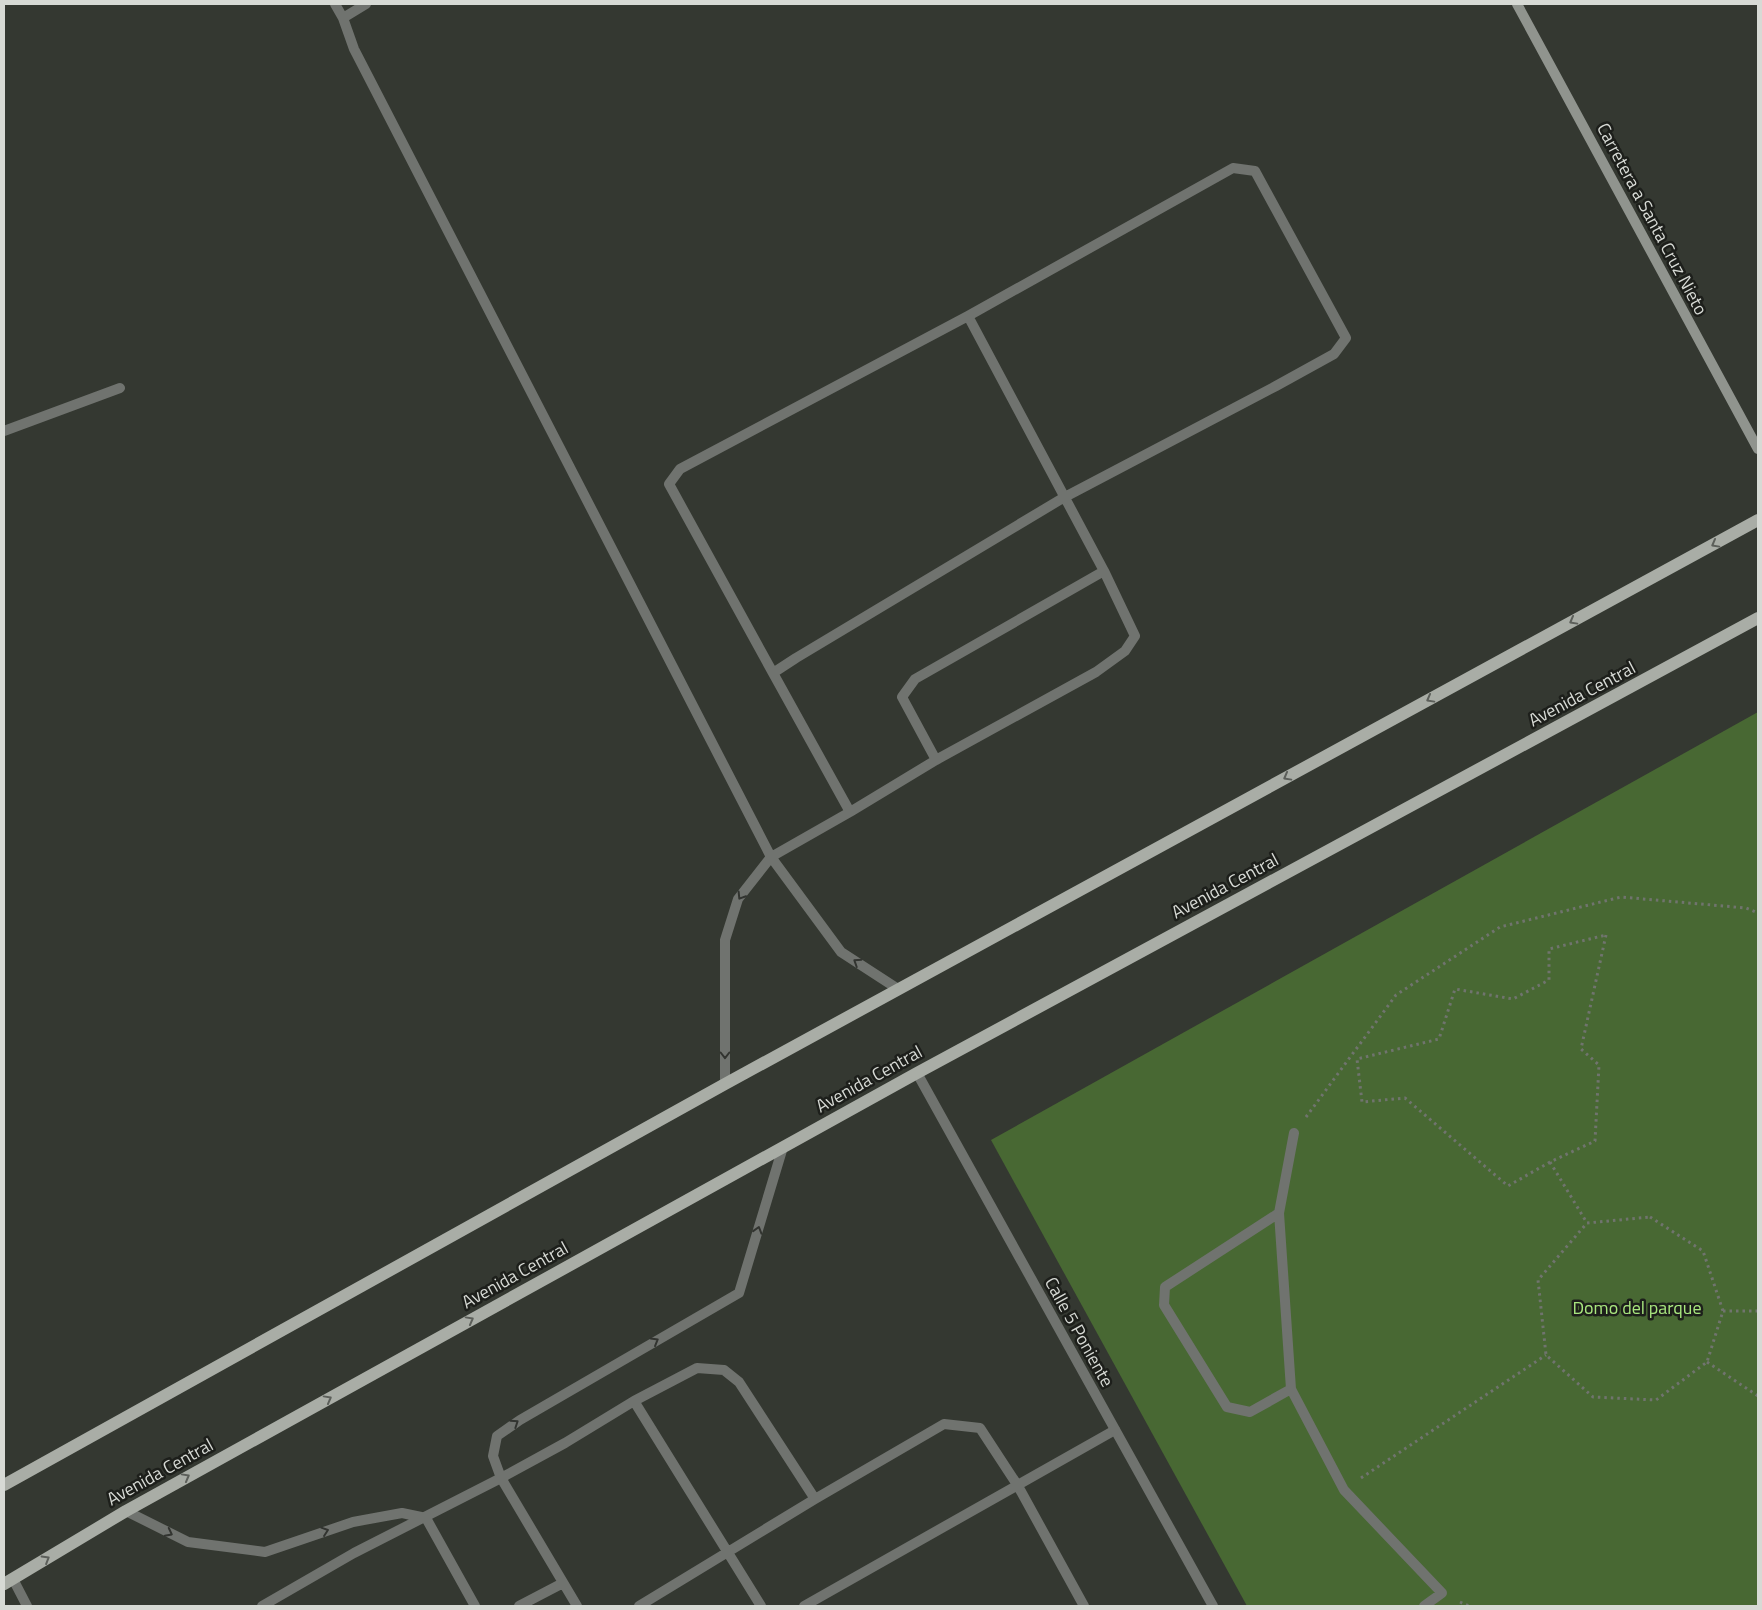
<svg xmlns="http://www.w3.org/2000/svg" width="1762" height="1610" font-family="'Titillium Web',sans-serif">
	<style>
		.green { fill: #486833 }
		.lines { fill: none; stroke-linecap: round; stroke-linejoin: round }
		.path { stroke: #70746e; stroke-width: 3; stroke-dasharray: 2.5 4; stroke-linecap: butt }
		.lane { stroke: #70736f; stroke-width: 10 }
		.street { stroke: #70736f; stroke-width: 10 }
		.secondary { stroke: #90948e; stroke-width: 10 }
		.primary { stroke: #a9ada6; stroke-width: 12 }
		.oneway { stroke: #5c5f5a }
		.oneway2 { stroke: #323430 }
		.labels { text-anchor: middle; stroke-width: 5; stroke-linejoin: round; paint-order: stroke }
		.street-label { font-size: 18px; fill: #d7dad5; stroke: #1d1f1b }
		.park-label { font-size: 18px; fill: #a9e77f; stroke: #1d1f1b }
	</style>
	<rect width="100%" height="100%" fill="#343831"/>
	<path class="green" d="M 1758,712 L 1758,1606 L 1247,1606 L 991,1140 Z"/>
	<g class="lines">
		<path class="path" d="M 1606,935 L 1581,1049 L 1599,1065 L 1595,1141 L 1550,1162 L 1508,1186 L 1405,1098 L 1362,1102 L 1357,1059 L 1439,1039 L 1455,989 L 1513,999 L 1549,980 L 1549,949 Z
			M 1306,1117 L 1396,995 L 1500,927 L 1621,897 L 1746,908 L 1758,913
			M 1550,1162 L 1587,1223
			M 1650,1217 L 1703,1251 L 1723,1311 L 1707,1362 L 1656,1400 L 1593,1397 L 1546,1355 L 1538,1280 L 1587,1223 Z
			M 1723,1311 L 1758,1311
			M 1707,1362 L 1758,1396
			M 1361,1478 L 1546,1355
			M 1460,1602 L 1469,1606"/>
		<path class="lane" d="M 335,4 L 343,18 L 354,49 L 771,857 L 841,952 L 898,989
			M 343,18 L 366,4
			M 1233,168 L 1255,171 L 1346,338 L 1334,354 L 1276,386 L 1063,498 L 796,658 L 773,673 L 669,484 L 680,469 L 968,316 Z
			M 4,431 L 120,388
			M 773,673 L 850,812
			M 936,760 L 902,697 L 915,679 L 1104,571
			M 725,1084 L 725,940 L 738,899 L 771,857 L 850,812 L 936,760 L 1096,672 L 1125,651 L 1135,636 L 1104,571 L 968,316
			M 1294,1133 L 1279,1213 L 1291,1389 L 1344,1490 L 1442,1593 L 1424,1606
			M 783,1147 L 739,1293 L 520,1420 L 497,1436 L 493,1456 L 501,1478 L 565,1443 L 634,1401 L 697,1368 L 724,1370 L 739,1382 L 815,1499
			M 1279,1213 L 1165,1287 L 1164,1305 L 1227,1407 L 1250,1412 L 1291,1389
			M 634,1401 L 761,1606
			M 126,1511 L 188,1542 L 265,1552 L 353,1522 L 402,1513 L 426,1518
			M 426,1518 L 475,1606
			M 262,1606 L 354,1553 L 501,1478 L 577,1606
			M 519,1606 L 563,1583
			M 639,1606 L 815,1499 L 944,1424 L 980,1428 L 1018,1486 L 1084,1606
			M 804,1606 L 1115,1430"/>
		<path class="street" d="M 917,1073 L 1213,1606
			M 13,1579 L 27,1606"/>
		<path class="secondary" d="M 1517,4 L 1758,449"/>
		<path class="primary" d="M 4,1485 L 725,1084 L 1758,520
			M 4,1584 L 126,1511 L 917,1073 L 1758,618"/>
	</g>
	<defs><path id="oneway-chevron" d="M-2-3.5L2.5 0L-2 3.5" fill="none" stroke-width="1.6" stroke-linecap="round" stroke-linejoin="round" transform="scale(1.25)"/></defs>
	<g class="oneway">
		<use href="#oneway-chevron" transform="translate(1715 544) rotate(151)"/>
		<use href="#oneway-chevron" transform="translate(1573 621) rotate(151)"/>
		<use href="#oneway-chevron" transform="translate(1430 699) rotate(151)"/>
		<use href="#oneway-chevron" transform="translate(1287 777) rotate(151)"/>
		<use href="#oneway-chevron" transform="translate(470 1320) rotate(-29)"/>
		<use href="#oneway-chevron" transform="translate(328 1399) rotate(-29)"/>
		<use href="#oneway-chevron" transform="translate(186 1477) rotate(-29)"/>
		<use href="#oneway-chevron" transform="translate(46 1559) rotate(-31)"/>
	</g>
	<g class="oneway2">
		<use href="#oneway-chevron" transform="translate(741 896) rotate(122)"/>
		<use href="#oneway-chevron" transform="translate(857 962) rotate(-147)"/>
		<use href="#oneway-chevron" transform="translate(725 1055) rotate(90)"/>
		<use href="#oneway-chevron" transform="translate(758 1230) rotate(-73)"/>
		<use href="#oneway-chevron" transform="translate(655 1341) rotate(-30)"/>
		<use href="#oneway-chevron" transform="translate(515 1423) rotate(-34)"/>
		<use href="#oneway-chevron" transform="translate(325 1531) rotate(-19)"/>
		<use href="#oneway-chevron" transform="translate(169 1533) rotate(27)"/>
	</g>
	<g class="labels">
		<g class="street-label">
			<text transform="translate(1652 219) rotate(62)" y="6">Carretera a Santa Cruz Nieto</text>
			<text transform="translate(1582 694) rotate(-28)" y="6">Avenida Central</text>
			<text transform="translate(1225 886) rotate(-28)" y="6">Avenida Central</text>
			<text transform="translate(869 1079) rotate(-29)" y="6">Avenida Central</text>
			<text transform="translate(515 1275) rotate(-29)" y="6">Avenida Central</text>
			<text transform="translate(1079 1332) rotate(61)" y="6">Calle 5 Poniente</text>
			<text transform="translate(160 1472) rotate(-29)" y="6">Avenida Central</text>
		</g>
		<g class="park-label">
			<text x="1637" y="1314">Domo del parque</text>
		</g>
	</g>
	<rect width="1762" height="1610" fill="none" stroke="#d7dad5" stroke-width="10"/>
</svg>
